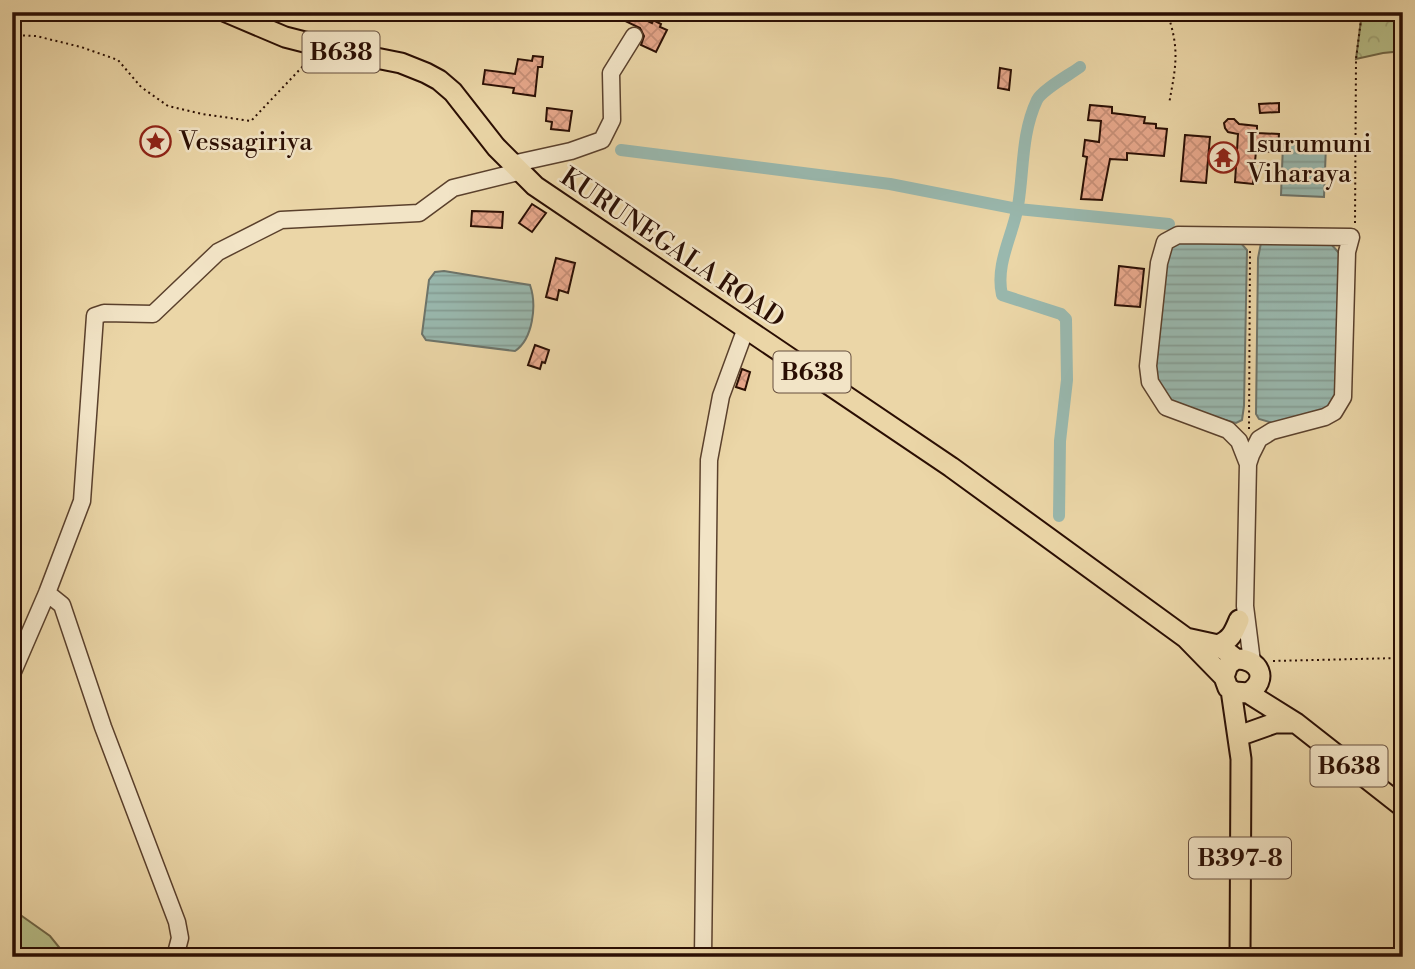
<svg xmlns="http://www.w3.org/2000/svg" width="1415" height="969" font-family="'Libre Bodoni',serif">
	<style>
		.green { fill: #b7be88; stroke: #706646; stroke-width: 2 }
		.forest { fill: url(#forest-crowns); stroke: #706646; stroke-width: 2 }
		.water { fill: url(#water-rules); stroke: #6d746a; stroke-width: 2 }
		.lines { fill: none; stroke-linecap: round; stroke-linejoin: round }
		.canal { stroke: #99b8ae; stroke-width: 12 }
		.building { fill: url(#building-cross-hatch); stroke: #2a0e03; stroke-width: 2 }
		.minor-casing { stroke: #5a402c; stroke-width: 19 }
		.major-casing { stroke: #2a0e03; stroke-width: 23 }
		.path { stroke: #2a0e03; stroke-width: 2; stroke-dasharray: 2 3.5; stroke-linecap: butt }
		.minor { stroke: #f2e4c6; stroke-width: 16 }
		.major { stroke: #ebd6a7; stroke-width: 19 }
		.labels { text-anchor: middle; stroke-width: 5; stroke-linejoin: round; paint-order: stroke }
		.shield { fill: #f2e4c6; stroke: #664e3e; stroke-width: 2 }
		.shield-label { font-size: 24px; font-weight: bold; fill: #2a0e03 }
		.poi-label { font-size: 26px; fill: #2a0e03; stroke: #f2e4c6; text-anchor: start }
		.street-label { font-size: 26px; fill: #2a0e03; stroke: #f2e4c6 }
	</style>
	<defs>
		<pattern id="forest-crowns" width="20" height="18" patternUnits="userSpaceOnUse" patternTransform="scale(1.75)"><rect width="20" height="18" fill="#b7be88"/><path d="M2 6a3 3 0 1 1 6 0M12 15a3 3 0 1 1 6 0" fill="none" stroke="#9ea274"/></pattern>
		<pattern id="water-rules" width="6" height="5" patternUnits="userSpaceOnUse" patternTransform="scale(1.75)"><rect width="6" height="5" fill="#99b8ae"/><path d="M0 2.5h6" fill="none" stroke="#849d94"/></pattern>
		<pattern id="building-cross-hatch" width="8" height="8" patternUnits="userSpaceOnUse" patternTransform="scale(1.75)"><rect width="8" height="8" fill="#e8a88c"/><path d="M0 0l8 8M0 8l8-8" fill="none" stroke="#c78f77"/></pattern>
	</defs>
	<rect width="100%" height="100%" fill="#ebd6a7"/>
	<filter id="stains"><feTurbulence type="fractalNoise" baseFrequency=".00286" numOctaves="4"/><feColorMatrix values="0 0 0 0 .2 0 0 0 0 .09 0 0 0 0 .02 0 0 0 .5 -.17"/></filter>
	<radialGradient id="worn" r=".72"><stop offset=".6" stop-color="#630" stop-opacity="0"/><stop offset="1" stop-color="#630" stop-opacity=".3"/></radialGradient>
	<path class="green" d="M 12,909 L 50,936 L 67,957 L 12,957 Z"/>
	<path class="forest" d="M 1362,12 L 1403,12 L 1403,51 L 1383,53 L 1356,59 Z"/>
	<path class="water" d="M 1283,144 L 1326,145 L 1324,197 L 1281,195 Z
		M 1174,241 L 1240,242 L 1247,250 L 1244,406 L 1242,420 L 1236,423 L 1190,411 L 1158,394 L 1152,351 L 1162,270 Z
		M 1261,243 L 1331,244 L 1339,253 L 1343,376 L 1332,410 L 1276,424 L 1259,419 L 1256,414 L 1258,258 Z
		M 444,271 L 530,285 C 537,305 533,339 515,351 L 426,340 L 422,334 L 429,280 L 435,272 Z"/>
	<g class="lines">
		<path class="canal" d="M 621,150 L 890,184 L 1018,209 L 1169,224
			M 1059,516 L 1060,441 L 1067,380 L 1066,319 L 1061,314 L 1002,295 C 995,264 1013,235 1018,206 C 1024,170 1021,134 1037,100 C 1042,90 1069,75 1080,67"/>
	</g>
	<path class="building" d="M 613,12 L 629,12 L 652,23 L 653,20 L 661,24 L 660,27 L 667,30 L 656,52 L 641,45 L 644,36 L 640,28 L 623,20 Z
		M 533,56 L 543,57 L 542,67 L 538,67 L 535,96 L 513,93 L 514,88 L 483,84 L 485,70 L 515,74 L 518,59 L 532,61 Z
		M 1000,68 L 1011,70 L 1009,90 L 998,88 Z
		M 1279,103 L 1279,112 L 1260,113 L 1259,104 Z
		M 1090,105 L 1112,107 L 1112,113 L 1145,117 L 1144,123 L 1156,124 L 1156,128 L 1167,129 L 1164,156 L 1127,153 L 1127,160 L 1110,159 L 1102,200 L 1081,199 L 1087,157 L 1083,156 L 1085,140 L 1099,142 L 1101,121 L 1088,120 Z
		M 547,108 L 572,111 L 569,131 L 551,129 L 552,122 L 546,121 Z
		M 1228,119 L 1234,119 L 1239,124 L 1257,126 L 1257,133 L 1279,134 L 1278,152 L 1256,151 L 1253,184 L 1235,182 L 1238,134 L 1228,132 L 1225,128 L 1224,123 Z
		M 1185,135 L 1210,137 L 1206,183 L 1181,181 Z
		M 532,204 L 546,213 L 532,232 L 519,223 Z
		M 472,211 L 503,212 L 502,228 L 471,226 Z
		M 556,258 L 575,263 L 568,293 L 559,290 L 557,300 L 546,297 Z
		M 1119,266 L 1144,269 L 1140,307 L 1115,305 Z
		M 535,345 L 549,350 L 545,363 L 542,362 L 540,369 L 528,365 Z
		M 742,369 L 750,372 L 745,390 L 736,387 Z"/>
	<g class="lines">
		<defs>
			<path id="minor" d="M 512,164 L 571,151 L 602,140 L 612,120 L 611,73 L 634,36
				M 1248,464 L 1239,441 L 1228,430 L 1166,407 L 1150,382 L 1148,366 L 1159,263 L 1165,242 L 1178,235 L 1351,237 L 1347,252 L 1343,397 L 1334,412 L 1325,417 L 1272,431 L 1259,439 L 1251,455 L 1248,464 L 1245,606 L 1252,662
				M 47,593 L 62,605 L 103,727 L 177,922 L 180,938 L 175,957
				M 12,674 L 47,593 L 82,501 L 95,316 L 104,313 L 153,314 L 218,252 L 281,220 L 419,213 L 453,188 L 518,172
				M 703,957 L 709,460 L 721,396 L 746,328"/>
			<path id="major" d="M 226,12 L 285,37 L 336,50 L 401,63 L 426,73 L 439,80 L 453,92 L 496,147 L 535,186 L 951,467 L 1186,638 L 1224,677 L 1228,688 L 1235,692 L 1248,693 C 1270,680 1259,658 1236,659 L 1228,665 L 1224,677
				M 1186,638 L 1218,645 L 1236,659
				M 1218,645 C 1231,640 1234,632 1239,620
				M 1231,690 L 1241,759 L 1240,957
				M 1248,693 L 1296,723 L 1403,807
				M 1247,733 L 1275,723 L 1295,723"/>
		</defs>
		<use href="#minor" class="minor-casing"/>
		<use href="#major" class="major-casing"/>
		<path class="path" d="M 1167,12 C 1180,50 1176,65 1169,104
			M 12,35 L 36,36 L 81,47 L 118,60 L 141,87 L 168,106 L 202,114 L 251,121 L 304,65 L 313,61
			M 1355,223 L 1356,59 L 1362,12
			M 1249,429 L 1250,249
			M 1273,661 L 1399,658 L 1403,653"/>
		<use href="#minor" class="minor"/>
		<use href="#major" class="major"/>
	</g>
	<defs>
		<symbol id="sight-ring" viewBox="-11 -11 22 22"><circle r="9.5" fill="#f2e4c6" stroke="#8f2418" stroke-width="1.5"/><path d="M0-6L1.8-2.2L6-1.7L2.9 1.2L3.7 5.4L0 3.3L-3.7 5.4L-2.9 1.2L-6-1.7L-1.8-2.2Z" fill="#8f2418"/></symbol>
		<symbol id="temple-ring" viewBox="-11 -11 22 22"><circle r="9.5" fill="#f2e4c6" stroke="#8f2418" stroke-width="1.5"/><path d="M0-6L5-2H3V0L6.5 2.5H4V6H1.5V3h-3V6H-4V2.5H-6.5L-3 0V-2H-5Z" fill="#8f2418"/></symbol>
	</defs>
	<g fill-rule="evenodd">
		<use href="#sight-ring" x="138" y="124" width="35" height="35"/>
		<use href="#temple-ring" x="1206" y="140" width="35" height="35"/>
	</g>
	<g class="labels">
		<g class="shield">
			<rect x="302.5" y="31.5" width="77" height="41" rx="5"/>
			<rect x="773.5" y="351.5" width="77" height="41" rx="5"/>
			<rect x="1310.5" y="745.5" width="77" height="41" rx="5"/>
			<rect x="1189" y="837.5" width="102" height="41" rx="5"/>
		</g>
		<g class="shield-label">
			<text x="341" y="60">B638</text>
			<text x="812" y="380">B638</text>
			<text x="1349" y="774">B638</text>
			<text x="1240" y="866">B397-8</text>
		</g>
		<g class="poi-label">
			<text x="179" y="150">Vessagiriya</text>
			<text x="1247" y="152">Isurumuni<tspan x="1247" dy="30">Viharaya</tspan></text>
		</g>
		<g class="street-label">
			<text transform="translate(673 247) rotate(34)" y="9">KURUNEGALA ROAD</text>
		</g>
	</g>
	<rect width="1415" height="969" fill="none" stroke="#ebd6a7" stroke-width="42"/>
	<rect x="14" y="14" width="1387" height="941" fill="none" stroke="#2a0e03" stroke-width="3.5"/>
	<rect x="21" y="21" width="1373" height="927" fill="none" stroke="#2a0e03" stroke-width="2"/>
	<rect width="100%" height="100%" filter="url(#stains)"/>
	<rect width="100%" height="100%" fill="url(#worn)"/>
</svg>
